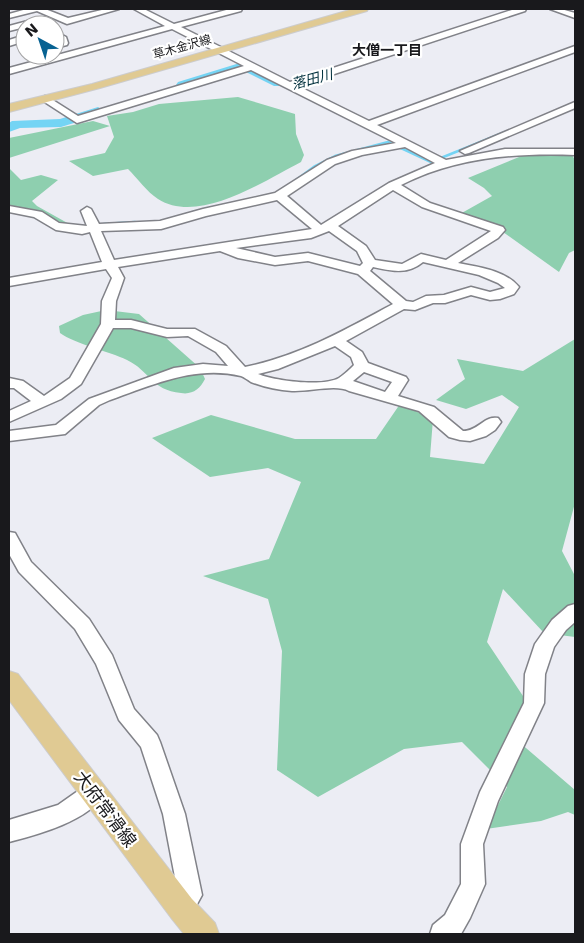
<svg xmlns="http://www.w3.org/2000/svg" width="584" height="943" font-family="'DejaVu Sans','Noto Sans JP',sans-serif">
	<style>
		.green { fill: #8ecfaf }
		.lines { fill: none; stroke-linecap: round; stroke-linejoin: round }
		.stream { stroke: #74d4f4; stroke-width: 2.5 }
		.river { fill: #74d4f4; fill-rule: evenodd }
		.minor-casing { stroke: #818288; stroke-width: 3 }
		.major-casing { stroke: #cccccd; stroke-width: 2 }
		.minor { fill: #fff; fill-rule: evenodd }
		.major { fill: #e0ca93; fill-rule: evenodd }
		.labels { text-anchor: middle; stroke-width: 4.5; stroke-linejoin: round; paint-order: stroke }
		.far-street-label { font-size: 12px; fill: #19191c; stroke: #fff }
		.far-neighbourhood-label { font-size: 14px; font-weight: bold; fill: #19191c; stroke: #fff }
		.far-water-label { font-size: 14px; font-style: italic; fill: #01303d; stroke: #fff }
		.near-street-label { font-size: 18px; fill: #19191c; stroke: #fff }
	</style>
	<rect width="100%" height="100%" fill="#ecedf4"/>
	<path class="green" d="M 238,97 L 295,114 L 296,134 L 304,155 L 301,162 C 264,181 199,225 158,199 C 147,192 137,178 128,169 L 93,176 L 69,161 L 105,153 L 114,137 L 107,116 L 133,112 L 159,104 Z
		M 93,121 L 110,126 L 9,158 L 9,138 Z
		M 524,155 L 572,155 L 575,160 L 575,250 L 569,253 L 559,272 L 496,227 L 460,214 L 492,196 L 484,188 L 468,178 Z
		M 9,168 L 21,180 L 41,175 L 58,180 L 32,201 L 37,206 L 71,225 L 62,223 L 32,209 L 9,207 Z
		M 106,310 L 139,314 L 200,368 L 205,379 C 200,389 192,395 181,393 C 151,390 150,371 127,360 C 108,351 75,344 60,333 L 59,326 L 83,315 Z
		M 575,339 L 575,503 L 562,551 L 575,576 L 575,637 L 544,633 L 503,589 L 487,642 L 529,705 L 512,736 L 575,790 L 575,815 L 568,812 L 541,821 L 486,829 L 507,787 L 462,742 L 404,749 L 318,797 L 277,770 L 282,651 L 268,599 L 203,576 L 269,559 L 301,482 L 268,468 L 210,477 L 152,438 L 211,415 L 295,439 L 376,439 L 400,404 L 433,419 L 430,457 L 484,464 L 519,407 L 502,395 L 466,409 L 436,400 L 465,379 L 457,359 L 523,371 Z"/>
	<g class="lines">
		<path class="stream" d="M 296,180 L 315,166 L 335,156 L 388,142 L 431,162 L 505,132
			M 193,212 L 232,203
			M 104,224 L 135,222"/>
		<path class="river" d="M 243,62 L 282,80 L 284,83 L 282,86 L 274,86 L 242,70 L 182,89 L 176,85 L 178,82 Z
			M 98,107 L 105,111 L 103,114 L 61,127 L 20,128 L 9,132 L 9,123 L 12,121 L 60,119 Z"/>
		<defs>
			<path id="minor" d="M 27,9 L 45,9 L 68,18 L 106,9 L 119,9 L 67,24 L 37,11 L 9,18 L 9,14 Z
				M 134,9 L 144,9 L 174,24 L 230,9 L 242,9 L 241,11 L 181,27 L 290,82 L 515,9 L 526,9 L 525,11 L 298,86 L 369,121 L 575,46 L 575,52 L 377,125 L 446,160 L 505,149 L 575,149 L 575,155 C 514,153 456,157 401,185 L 430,203 L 503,227 L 505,230 L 498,238 L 458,263 C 478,267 505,270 519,287 L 514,294 L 500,299 L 490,300 L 471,295 L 445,303 L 433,303 L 415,310 L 404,309 L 346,341 L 362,352 L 368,363 L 406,377 L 408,380 L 398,396 L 434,407 L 463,431 C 478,431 485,415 498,418 L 501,422 L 495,430 L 486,436 L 470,441 L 460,440 L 449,437 L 419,411 L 349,391 C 336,384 309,392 292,391 C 278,390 264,387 251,382 C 248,380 244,377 241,376 C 195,365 153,385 110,400 L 99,405 L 65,434 L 9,441 L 9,431 L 56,425 L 89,399 L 174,368 L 203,364 L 228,366 L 216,352 L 188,336 L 167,337 L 131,328 L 113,328 L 81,384 L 61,399 L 9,422 L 9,411 L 31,401 L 14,388 L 9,388 L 9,378 L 23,381 L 44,396 L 70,378 L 101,324 L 102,301 L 112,278 L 106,269 L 9,286 L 9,278 L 102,262 L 90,232 L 82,234 L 56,230 L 34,217 L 9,212 L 9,206 L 42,212 L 59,223 L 87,226 L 81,211 L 87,207 L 91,209 L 99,224 L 160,221 L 203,209 L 275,193 L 327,160 L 352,151 L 396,143 L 251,70 L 77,123 L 40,99 L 45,96 L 48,97 L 78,116 L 244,66 L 172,29 L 9,74 L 9,68 L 165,26 ZM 405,147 L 435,163 L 389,183 L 321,225 L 287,196 L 335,164 L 362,155 ZM 393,190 L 422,207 L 491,231 L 446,260 L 421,254 L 402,264 L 375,260 L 366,246 L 338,226 ZM 277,200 L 312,229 L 114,260 L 101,231 L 161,229 L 206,216 ZM 329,231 L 357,251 L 363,263 L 360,266 L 308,253 L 275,257 L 236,248 L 311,238 ZM 220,251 L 238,258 L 275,265 L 308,261 L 358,274 L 393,304 C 345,330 299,356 245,367 L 226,346 L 195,329 L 167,329 L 131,320 L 115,320 L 116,301 L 124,278 L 118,267 ZM 423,262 L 479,275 L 498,283 L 505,288 L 490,292 L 471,287 L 444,295 L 426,296 L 413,302 L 406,301 L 370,271 L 373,267 C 392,271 407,275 423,262 ZM 335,346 L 351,357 L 354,365 C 350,369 345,374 339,378 C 323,387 275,381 258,374 L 278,369 ZM 364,372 L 392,382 L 385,392 L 353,381 Z
				M 550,9 L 561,9 L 575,13 L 575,18 Z
				M 35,19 L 38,20 L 38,24 L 25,25 L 25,27 L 9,31 L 9,26 Z
				M 55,31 L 66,37 L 68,43 L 67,45 L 55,48 L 55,42 L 59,41 L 55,38 Z
				M 25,35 L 25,41 L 9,46 L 9,40 Z
				M 575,102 L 575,108 L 469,153 L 465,154 L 460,151 Z
				M 9,532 L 15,533 L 31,562 L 89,619 L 112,655 L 134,709 L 157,735 L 160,742 L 185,814 L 202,895 L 190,917 L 182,921 L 174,917 L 170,909 L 178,893 L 163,814 L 141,747 L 119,720 L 96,664 L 75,629 L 19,572 L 9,554 Z
				M 575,604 L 575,622 L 566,630 L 554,647 L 545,674 L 544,703 L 498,801 L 483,844 L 485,884 L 470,918 L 461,934 L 430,934 L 433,925 L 445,915 L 461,884 L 461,844 L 480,792 L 524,703 L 525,674 L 535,644 L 552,620 L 568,606 Z
				M 93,783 L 101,786 L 104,793 C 92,820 36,835 9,842 L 9,820 L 58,805 L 85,786 Z"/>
			<path id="major" d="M 353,9 L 368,9 L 367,11 L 100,88 L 9,112 L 9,104 L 92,84 Z
				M 9,671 L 18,674 L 192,899 L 215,923 L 219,934 L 184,934 L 172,919 L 9,700 Z"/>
		</defs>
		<use href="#minor" class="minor-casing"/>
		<use href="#major" class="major-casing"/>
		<use href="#minor" class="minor"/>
		<use href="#major" class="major"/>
	</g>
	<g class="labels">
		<g class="far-street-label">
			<text transform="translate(182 47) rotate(-16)" y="4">草木金沢線</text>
		</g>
		<g class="far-neighbourhood-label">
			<text x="387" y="55">大僧一丁目</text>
		</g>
		<g class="far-water-label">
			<text transform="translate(312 79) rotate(-15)" y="5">落田川</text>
		</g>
		<g class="near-street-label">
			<text transform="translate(105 809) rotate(53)" y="6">大府常滑線</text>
		</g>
	</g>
	<rect width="584" height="943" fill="none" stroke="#19191c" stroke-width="20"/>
	<g transform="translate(40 40) rotate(320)"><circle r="24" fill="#ffffff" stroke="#a3a3a4"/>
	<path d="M0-4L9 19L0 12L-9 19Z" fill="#076292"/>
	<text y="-8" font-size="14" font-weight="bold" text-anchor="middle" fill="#19191c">N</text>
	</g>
</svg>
